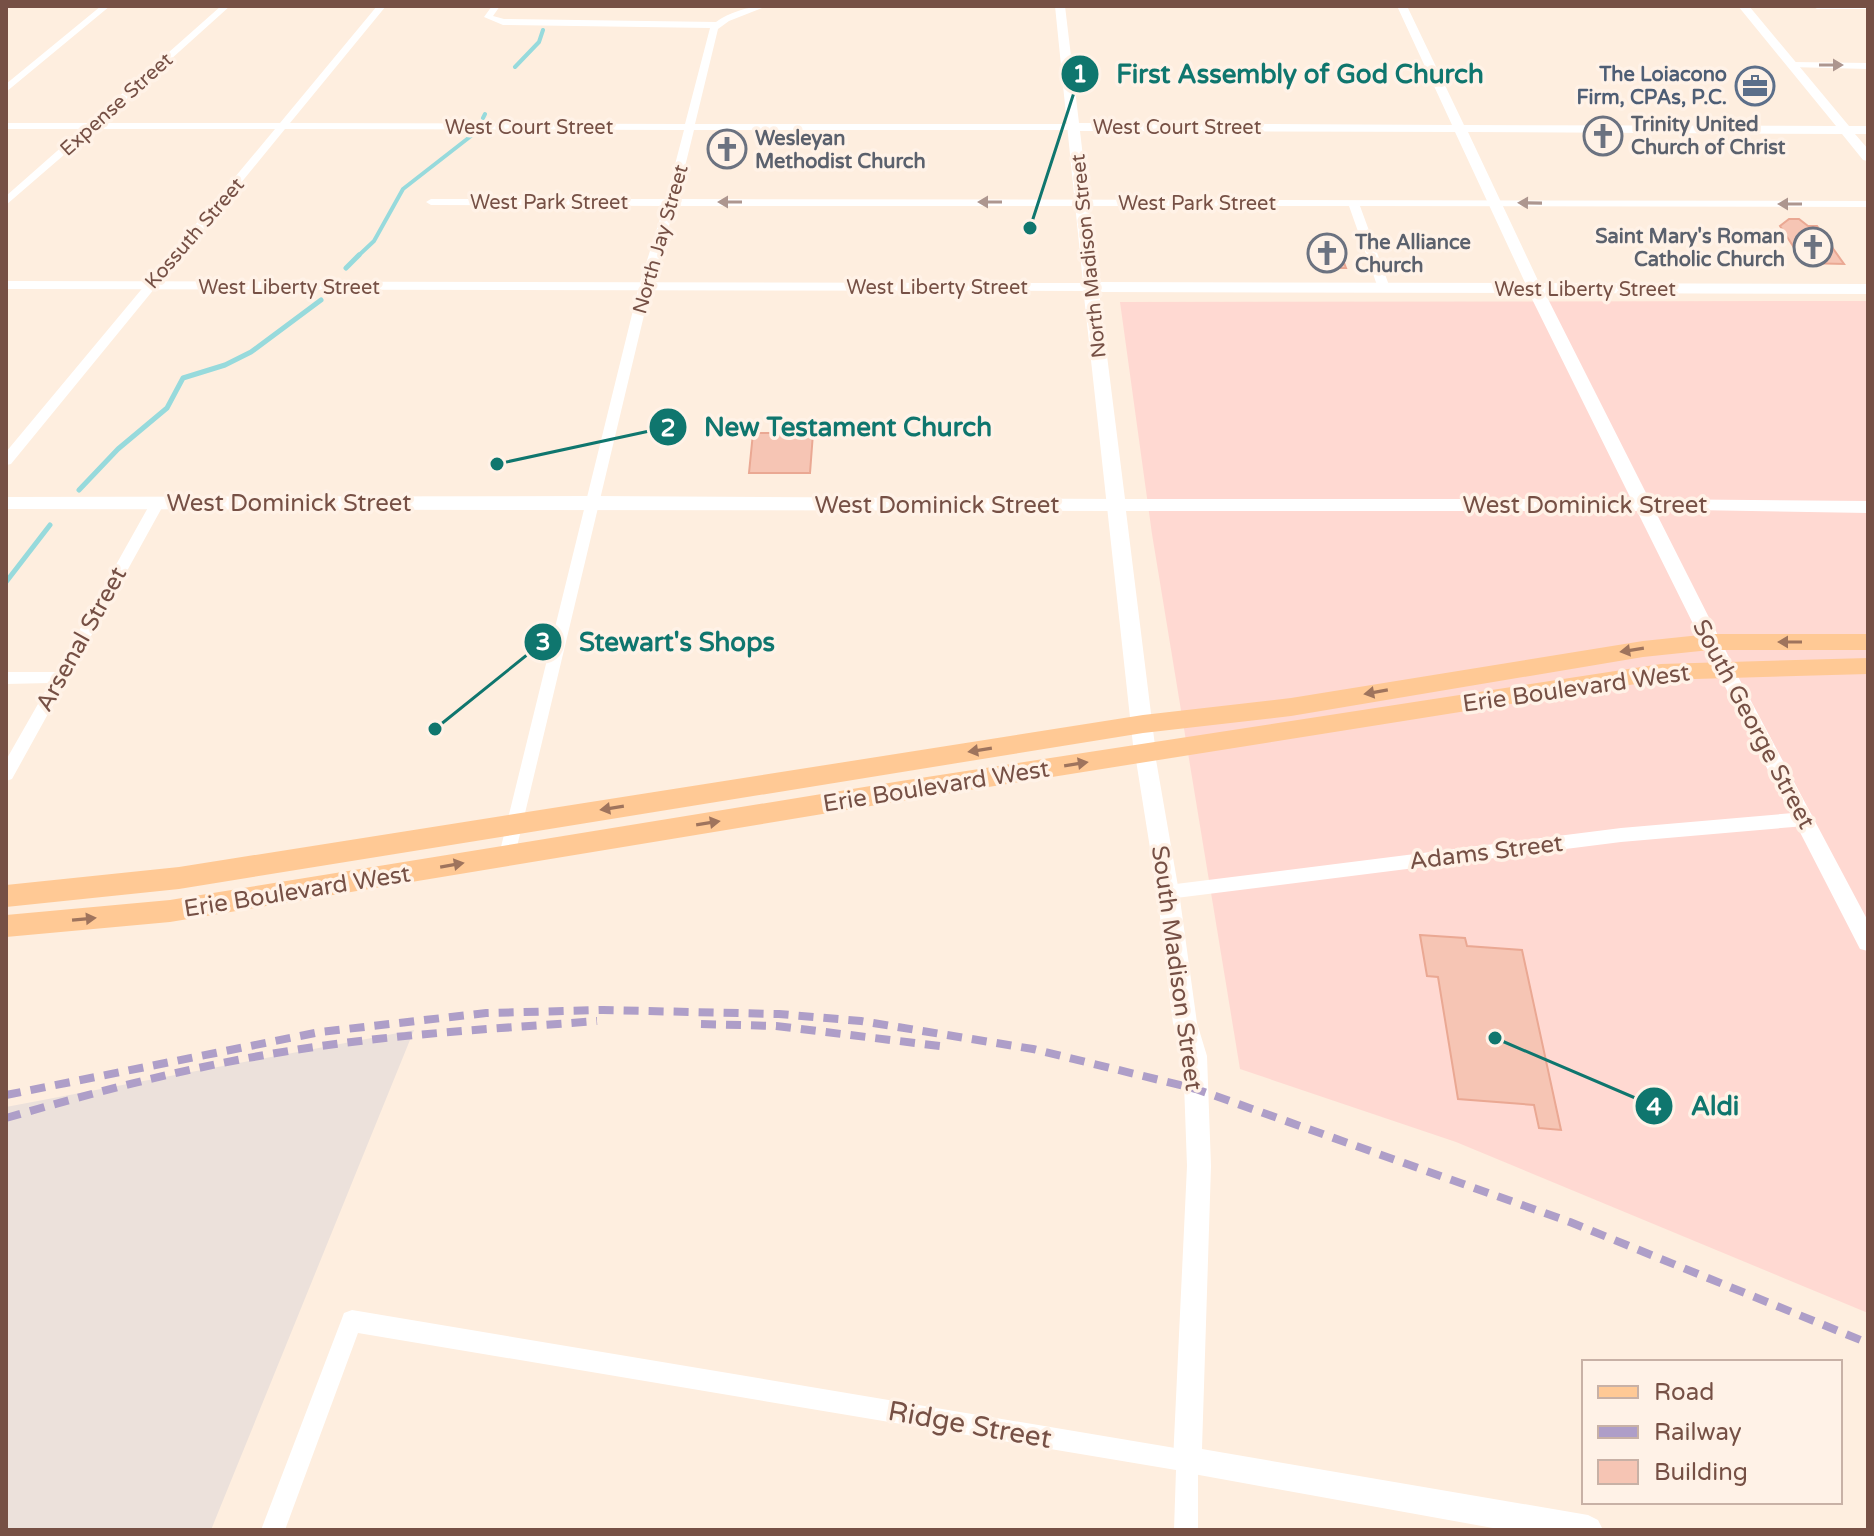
<svg xmlns="http://www.w3.org/2000/svg" width="1874" height="1536" font-family="'Varela Round',sans-serif">
	<style>
		.commercial { fill: #ffd9d2 }
		.industrial { fill: #ece1db }
		.lines { fill: none; stroke-linecap: round; stroke-linejoin: round }
		.stream-far1 { stroke: #97dadc; stroke-width: 4 }
		.stream { stroke: #97dadc; stroke-width: 5 }
		.building { fill: #f6c5b4; stroke: #eaa893; stroke-width: 2 }
		.minor { fill: #fff; fill-rule: evenodd }
		.tertiary { fill: #fff; fill-rule: evenodd }
		.secondary { fill: #fff; fill-rule: evenodd }
		.primary { fill: #ffc995; fill-rule: evenodd }
		.rail { stroke: #ae9ec8; stroke-width: 8; stroke-dasharray: 15 10; stroke-linecap: butt }
		.oneway { fill: #ad968f }
		.oneway2 { fill: #9f745d }
		.labels { text-anchor: middle; stroke-width: 7; stroke-linejoin: round; paint-order: stroke }
		.far-service-label { font-size: 20px; font-weight: bold; fill: #4e5e75; stroke: #fff2e7; text-anchor: end }
		.far-street-label { font-size: 20px; fill: #765045; stroke: #fff2e7 }
		.far-worship-label { font-size: 20px; font-weight: bold; fill: #5b616d; stroke: #fff2e7; text-anchor: start }
		.street-label { font-size: 24px; fill: #765045; stroke: #fff2e7 }
		.near-street-label { font-size: 28px; fill: #765045; stroke: #fff2e7 }
		.leader { fill: none; stroke: #0f766e; stroke-width: 3 }
		.callout-dot { fill: #0f766e; stroke: #fff2e7; stroke-width: 3 }
		.mark-label { font-size: 24px; text-anchor: middle; font-weight: bold; fill: #fff }
		.callout-label { font-size: 26px; text-anchor: middle; font-weight: bold; fill: #0f766e; stroke: #fff2e7; stroke-width: 7; stroke-linejoin: round; paint-order: stroke }
	</style>
	<rect width="100%" height="100%" fill="#feeedf"/>
	<path class="commercial" d="M 1868,301 L 1868,1313 L 1456,1142 L 1240,1069 L 1152,534 L 1120,302 Z"/>
	<path class="industrial" d="M 414,1030 L 211,1530 L 6,1530 L 6,1107 Z"/>
	<g class="lines">
		<path class="stream-far1" d="M 515,67 L 539,42 L 543,30
			M 483,118 L 485,114
			M 357,257 L 374,241 L 403,189 L 471,136"/>
		<path class="stream" d="M 346,268 L 359,255
			M 79,490 L 118,449 L 167,408 L 183,378 L 225,365 L 251,352 L 321,300
			M 6,582 L 50,525"/>
	</g>
	<path class="building" d="M 1789,219 L 1799,219 L 1808,226 L 1817,226 L 1844,264 L 1804,263 L 1780,226 Z
		M 1336,242 L 1346,268 L 1318,268 L 1310,243 Z
		M 753,433 L 813,433 L 810,473 L 749,473 Z
		M 1420,935 L 1465,938 L 1467,946 L 1522,950 L 1561,1130 L 1539,1128 L 1534,1105 L 1458,1099 L 1438,977 L 1427,976 Z"/>
	<g class="lines">
		<path class="minor" d="M 101,6 L 110,6 L 6,92 L 6,84 Z
			M 221,6 L 230,6 L 100,123 L 280,123 L 377,6 L 386,6 L 290,123 L 685,124 L 710,28 L 503,25 L 484,17 L 492,6 L 500,6 L 493,16 L 504,19 L 716,22 C 730,12 750,6 767,6 L 729,21 L 718,29 L 695,124 L 1074,124 L 1079,127 L 1074,130 L 694,130 L 677,199 L 1868,201 L 1868,207 L 1360,206 L 1390,288 L 1384,291 L 1378,288 L 1349,206 L 675,206 L 651,286 L 515,855 L 513,860 L 507,862 L 501,860 L 499,855 L 639,286 L 664,206 L 431,205 L 426,202 L 431,199 L 666,199 L 684,130 L 285,129 L 11,464 L 6,465 L 6,452 L 275,129 L 94,129 L 6,205 L 6,196 L 82,129 L 6,129 L 6,123 L 89,123 Z
			M 1793,62 L 1868,63 L 1868,69 L 1790,67 L 1790,63 Z
			M 157,500 L 164,504 L 12,779 L 6,781 L 6,760 L 50,683 L 6,684 L 6,672 L 56,672 L 150,504 Z
			M 1805,812 L 1811,814 L 1813,819 L 1811,824 L 1805,826 L 1621,842 L 1168,899 L 1162,897 L 1159,892 L 1162,887 L 1168,885 L 1621,828 Z
			M 352,1310 L 1187,1450 L 1195,1453 L 1198,1461 L 1198,1530 L 1174,1530 L 1176,1470 L 358,1333 L 285,1530 L 261,1530 L 341,1321 L 344,1313 Z"/>
		<path class="tertiary" d="M 1055,6 L 1065,6 L 1079,123 L 1452,125 L 1397,6 L 1407,6 L 1464,125 L 1836,126 L 1738,6 L 1749,6 L 1849,126 L 1868,126 L 1868,134 L 1855,134 L 1868,149 L 1868,161 L 1863,160 L 1842,134 L 1468,132 L 1542,289 L 1535,293 L 1528,289 L 1455,132 L 1080,131 L 1098,287 L 1091,291 L 6,289 L 6,281 L 1083,283 Z
			M 1812,6 L 1868,6 L 1868,9 L 1817,9 Z
			M 592,496 L 1117,499 L 1125,505 L 1117,511 L 6,509 L 6,497 Z
			M 1642,499 L 1868,501 L 1868,513 L 1636,509 L 1634,505 L 1636,501 Z
			M 1725,662 L 1734,669 L 1868,921 L 1868,951 L 1860,949 L 1716,669 Z
			M 1145,746 L 1152,749 L 1155,754 L 1179,892 L 1197,1023 L 1207,1056 L 1211,1166 L 1202,1449 L 1588,1515 L 1598,1520 L 1603,1530 L 1504,1530 L 1177,1471 L 1173,1461 L 1187,1166 L 1183,1056 L 1173,1023 L 1157,892 L 1135,754 L 1138,749 Z"/>
		<path class="secondary" d="M 1091,282 L 1868,284 L 1868,294 L 1545,293 L 1735,669 L 1732,674 L 1718,674 L 1637,511 L 1126,511 L 1156,754 L 1153,760 L 1145,762 L 1137,760 L 1134,754 L 1083,287 ZM 1099,292 L 1529,293 L 1631,499 L 1125,499 Z"/>
		<path class="primary" d="M 1710,634 L 1868,634 L 1868,650 L 1710,650 L 1643,657 L 1291,716 L 1143,733 L 179,889 L 6,907 L 6,885 L 179,867 L 1143,715 L 1291,698 L 1643,641 Z
			M 1868,658 L 1868,674 L 1661,680 L 901,801 L 170,922 L 6,937 L 6,915 L 170,900 L 901,781 L 1661,664 Z"/>
		<path class="rail" d="M 701,1024 L 776,1026 L 940,1046
			M 6,1095 L 320,1032 L 486,1013 L 603,1010 L 779,1014 L 861,1021 L 1033,1049 L 1196,1089 L 1570,1222 L 1868,1343
			M 6,1118 C 99,1091 193,1066 289,1051 C 391,1034 494,1029 597,1021"/>
	</g>
	<defs><path id="oneway-solid" d="M-6-.8H1V-3.2L6.5 0L1 3.2V.8H-6Z" transform="scale(2)"/></defs>
	<g class="oneway">
		<use href="#oneway-solid" transform="translate(1831 65)"/>
		<use href="#oneway-solid" transform="translate(730 202) rotate(-180)"/>
		<use href="#oneway-solid" transform="translate(990 202) rotate(-180)"/>
		<use href="#oneway-solid" transform="translate(1530 203) rotate(-179)"/>
		<use href="#oneway-solid" transform="translate(1790 204) rotate(-180)"/>
	</g>
	<g class="oneway2">
		<use href="#oneway-solid" transform="translate(1790 642) rotate(-180)"/>
		<use href="#oneway-solid" transform="translate(1632 650) rotate(171)"/>
		<use href="#oneway-solid" transform="translate(1376 692) rotate(170)"/>
		<use href="#oneway-solid" transform="translate(980 750) rotate(171)"/>
		<use href="#oneway-solid" transform="translate(1076 764) rotate(-9)"/>
		<use href="#oneway-solid" transform="translate(612 808) rotate(171)"/>
		<use href="#oneway-solid" transform="translate(708 823) rotate(-9)"/>
		<use href="#oneway-solid" transform="translate(452 865) rotate(-10)"/>
		<use href="#oneway-solid" transform="translate(84 919) rotate(-5)"/>
	</g>
	<defs>
		<symbol id="office-ring" viewBox="-11 -11 22 22"><circle r="9.5" fill="#fff2e7" stroke="#5c6f8a" stroke-width="1.5"/><path d="M-6-3h4V-5.5h4V-3h4V5H-6ZM-1-4.5V-3h2v-1.5ZM-6 0V1H6V0Z" fill="#5c6f8a"/></symbol>
		<symbol id="church-ring" viewBox="-11 -11 22 22"><circle r="9.5" fill="#fff2e7" stroke="#6b7280" stroke-width="1.5"/><path d="M-1.2-6h2.4v3.5h3.3v2.4h-3.3V6h-2.4V-.1h-3.3v-2.4h3.3Z" fill="#6b7280"/></symbol>
	</defs>
	<g fill-rule="evenodd">
		<use href="#office-ring" x="1733" y="64" width="44" height="44"/>
		<use href="#church-ring" x="1581" y="114" width="44" height="44"/>
		<use href="#church-ring" x="705" y="127" width="44" height="44"/>
		<use href="#church-ring" x="1791" y="225" width="44" height="44"/>
		<use href="#church-ring" x="1305" y="231" width="44" height="44"/>
	</g>
	<g class="labels">
		<g class="far-service-label">
			<text x="1727" y="81">The Loiacono<tspan x="1727" dy="23">Firm, CPAs, P.C.</tspan></text>
		</g>
		<g class="far-street-label">
			<text transform="translate(116 104) rotate(-42)" y="7">Expense Street</text>
			<text x="529" y="134">West Court Street</text>
			<text x="1177" y="134">West Court Street</text>
			<text x="549" y="209">West Park Street</text>
			<text x="1197" y="210">West Park Street</text>
			<text transform="translate(194 233) rotate(-49)" y="7">Kossuth Street</text>
			<text transform="translate(660 239) rotate(-74)" y="7">North Jay Street</text>
			<text transform="translate(1088 256) rotate(-96)" y="7">North Madison Street</text>
			<text x="289" y="294">West Liberty Street</text>
			<text x="937" y="294">West Liberty Street</text>
			<text x="1585" y="296">West Liberty Street</text>
		</g>
		<g class="far-worship-label">
			<text x="1631" y="131">Trinity United<tspan x="1631" dy="23">Church of Christ</tspan></text>
			<text x="755" y="145">Wesleyan<tspan x="755" dy="23">Methodist Church</tspan></text>
			<text x="1785" y="243" text-anchor="end">Saint Mary's Roman<tspan x="1785" dy="23">Catholic Church</tspan></text>
			<text x="1355" y="249">The Alliance<tspan x="1355" dy="23">Church</tspan></text>
		</g>
		<g class="street-label">
			<text x="289" y="511">West Dominick Street</text>
			<text x="937" y="513">West Dominick Street</text>
			<text x="1585" y="513">West Dominick Street</text>
			<text transform="translate(81 639) rotate(-61)" y="8">Arsenal Street</text>
			<text transform="translate(1576 688) rotate(-8)" y="8">Erie Boulevard West</text>
			<text transform="translate(1754 724) rotate(62)" y="8">South George Street</text>
			<text transform="translate(936 786) rotate(-9)" y="8">Erie Boulevard West</text>
			<text transform="translate(1486 852) rotate(-7)" y="8">Adams Street</text>
			<text transform="translate(297 891) rotate(-9)" y="8">Erie Boulevard West</text>
			<text transform="translate(1177 968) rotate(82)" y="8">South Madison Street</text>
		</g>
		<g class="near-street-label">
			<text transform="translate(970 1424) rotate(10)" y="10">Ridge Street</text>
		</g>
	</g>
	<path class="leader" d="M1030 228L1080 74M497 464L668 427M435 729L543 642M1495 1038L1654 1106"/>
	<g class="callout-dot">
		<circle cx="1030" cy="228" r="8"/>
		<circle cx="497" cy="464" r="8"/>
		<circle cx="435" cy="729" r="8"/>
		<circle cx="1495" cy="1038" r="8"/>
		<circle cx="1080" cy="74" r="20"/>
		<circle cx="668" cy="427" r="20"/>
		<circle cx="543" cy="642" r="20"/>
		<circle cx="1654" cy="1106" r="20"/>
	</g>
	<g class="mark-label">
		<text x="1080" y="82">1</text>
		<text x="668" y="436">2</text>
		<text x="543" y="650">3</text>
		<text x="1654" y="1115">4</text>
	</g>
	<g class="callout-label">
		<text x="1300" y="83">First Assembly of God Church</text>
		<text x="848" y="436">New Testament Church</text>
		<text x="677" y="651">Stewart's Shops</text>
		<text x="1715" y="1115">Aldi</text>
	</g>
	<rect width="1874" height="1536" fill="none" stroke="#765045" stroke-width="16"/>
	<rect x="1582" y="1360" width="260" height="144" fill="#fff2e7" stroke="#c8b1a6" stroke-width="2"/>
	<rect x="1598" y="1386" width="40" height="12" fill="#ffc995" stroke="#c8b1a6" stroke-width="2"/>
	<text x="1654" y="1400" font-size="24" fill="#765045">Road</text>
	<rect x="1598" y="1426" width="40" height="12" fill="#ae9ec8" stroke="#c8b1a6" stroke-width="2"/>
	<text x="1654" y="1440" font-size="24" fill="#765045">Railway</text>
	<rect x="1598" y="1460" width="40" height="24" fill="#f6c5b4" stroke="#c8b1a6" stroke-width="2"/>
	<text x="1654" y="1480" font-size="24" fill="#765045">Building</text>
</svg>
